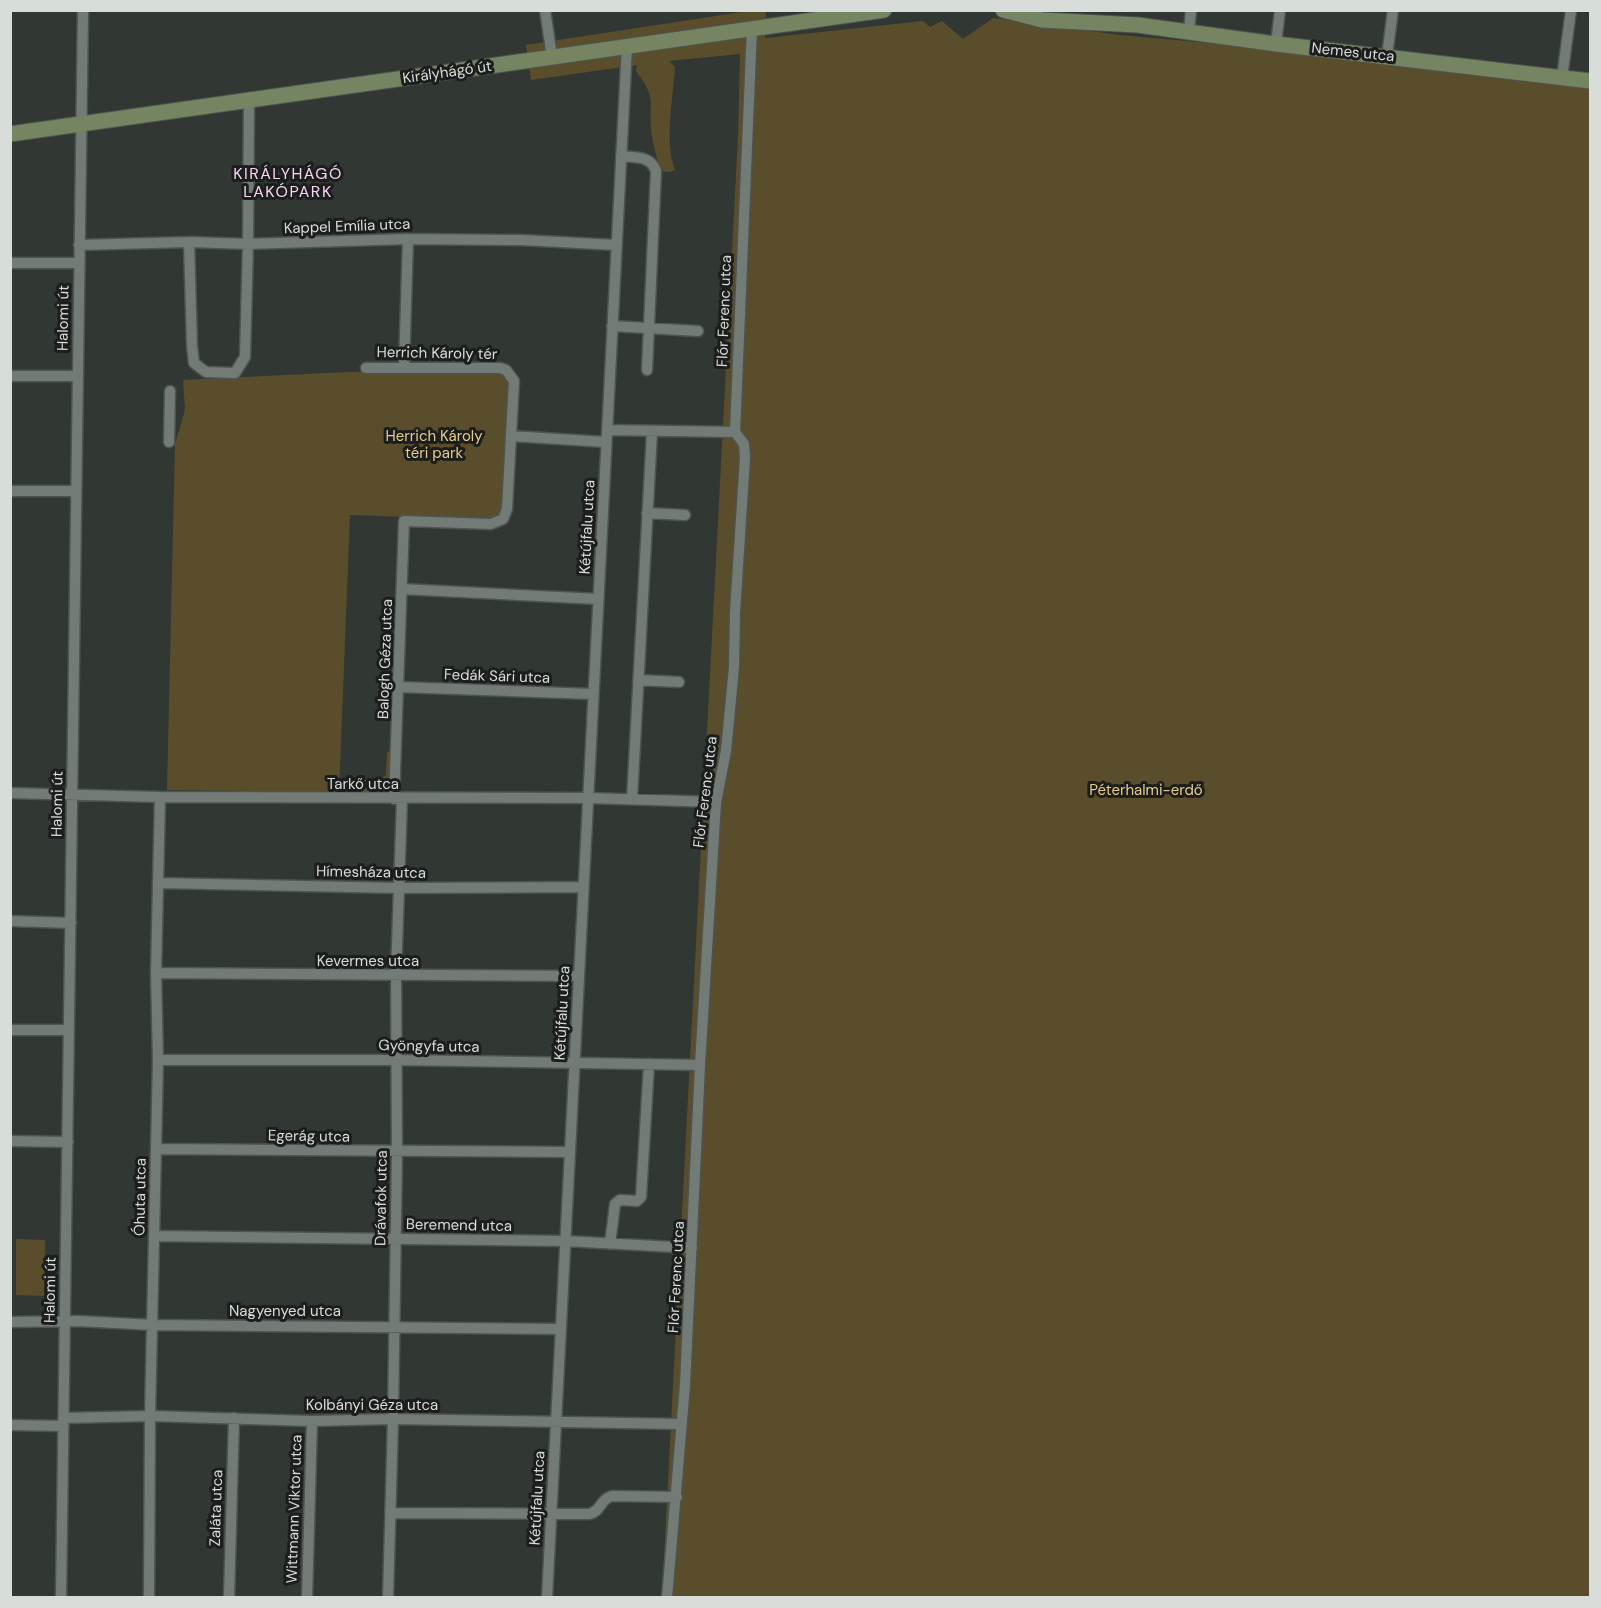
<svg xmlns="http://www.w3.org/2000/svg" width="1601" height="1608" font-family="'DM Sans',sans-serif">
	<style>
		.green { fill: #5a4d2b }
		.lines { fill: none; stroke-linecap: round; stroke-linejoin: round }
		.street-casing { stroke: #4e5450; stroke-width: 13 }
		.secondary-casing { stroke: #4e5450; stroke-width: 17 }
		.street { stroke: #727b75; stroke-width: 10 }
		.secondary { stroke: #768561; stroke-width: 15 }
		.labels { text-anchor: middle; stroke-width: 6; stroke-linejoin: round; paint-order: stroke }
		.street-label { font-size: 15px; fill: #d9ddda; stroke: #1b1e1c }
		.park-label { font-size: 15px; fill: #e6cc8d; stroke: #1b1e1c }
		.neighbourhood-label { font-size: 16px; letter-spacing: 1.5px; fill: #f8d3f3; stroke: #1b1e1c }
	</style>
	<rect width="100%" height="100%" fill="#313833"/>
	<path class="green" d="M 748,11 L 766,11 L 765,38 L 923,21 L 930,27 L 942,21 L 963,39 L 993,18 L 1120,35 L 1276,49 L 1590,87 L 1590,1597 L 662,1597 L 738,136 L 740,54 L 669,61 L 675,67 C 673,98 664,142 675,170 L 670,172 L 662,171 L 659,166 C 656,153 652,141 651,128 C 649,99 656,97 636,71 L 637,65 L 531,80 L 526,45 Z
		M 498,371 L 503,372 L 509,379 L 503,512 L 492,520 L 350,515 L 339,792 L 167,790 L 175,444 L 185,410 L 183,380 L 349,372 Z
		M 387,752 L 392,753 L 392,797 L 352,796 L 351,780 L 380,780 L 386,775 Z
		M 16,1239 L 45,1240 L 44,1296 L 16,1295 Z"/>
	<g class="lines">
		<defs>
			<path id="street" d="M 545,10 L 552,57
				M 1189,31 L 1191,10
				M 1276,44 L 1280,10
				M 1387,56 L 1393,10
				M 1562,78 L 1571,10
				M 621,156 C 636,158 650,155 656,171 L 647,370
				M 189,242 L 192,346 L 194,363 L 206,372 L 235,373 L 245,357 L 248,244 L 249,100
				M 79,245 L 189,242 L 248,244 L 408,239 L 522,240 L 616,245
				M 10,263 L 79,263
				M 612,326 L 698,331
				M 366,368 L 500,368 L 506,370 L 514,381 L 507,509 L 503,519 L 491,524 L 404,521 L 394,799
				M 404,368 L 408,239
				M 10,376 L 77,376
				M 607,430 L 735,432
				M 511,436 L 606,442
				M 169,442 L 170,391
				M 10,491 L 76,491
				M 647,513 L 685,515
				M 402,589 L 598,599
				M 638,680 L 679,682
				M 399,687 L 593,694
				M 10,793 L 160,797 L 588,798 L 716,802
				M 632,799 L 652,432
				M 158,883 L 399,888 L 583,887
				M 10,921 L 71,923
				M 156,973 L 579,976
				M 10,1030 L 69,1030
				M 158,1060 L 397,1060 L 700,1065
				M 10,1141 L 68,1142
				M 156,1149 L 570,1152
				M 154,1236 L 565,1241 L 692,1248
				M 610,1244 L 615,1204 L 620,1200 L 637,1201 L 641,1197 L 649,1064
				M 10,1322 L 79,1321 L 153,1325 L 560,1329
				M 64,1418 L 150,1416 L 312,1421 L 393,1419 L 681,1424
				M 10,1425 L 63,1426
				M 391,1513 L 589,1514 C 601,1512 600,1499 612,1496 L 677,1497
				M 61,1598 L 83,10
				M 149,1598 L 150,1416 L 158,1060 L 156,973 L 160,797
				M 229,1598 L 234,1418
				M 307,1598 L 312,1421
				M 388,1598 L 393,1419 L 397,1152 L 396,976 L 402,799
				M 547,1598 L 627,46
				M 667,1598 L 685,1385 L 700,1065 L 716,802 L 726,751 L 734,667 L 735,612 L 745,458 L 744,444 L 735,432 L 752,28"/>
			<path id="secondary" d="M 1003,10 L 1042,20 L 1138,25 L 1276,44 L 1590,81
				M 10,134 L 884,10"/>
		</defs>
		<use href="#street" class="street-casing"/>
		<use href="#secondary" class="secondary-casing"/>
		<use href="#street" class="street"/>
		<use href="#secondary" class="secondary"/>
	</g>
	<g class="labels">
		<g class="street-label">
			<text transform="translate(1353 52) rotate(6)" y="5">Nemes utca</text>
			<text transform="translate(447 72) rotate(-8)" y="5">Királyhágó út</text>
			<text transform="translate(347 226) rotate(-2)" y="5">Kappel Emília utca</text>
			<text transform="translate(724 311) rotate(-88)" y="5">Flór Ferenc utca</text>
			<text transform="translate(63 318) rotate(-89)" y="5">Halomi út</text>
			<text transform="translate(437 353) rotate(1)" y="5">Herrich Károly tér</text>
			<text transform="translate(587 527) rotate(-87)" y="5">Kétújfalu utca</text>
			<text transform="translate(385 659) rotate(-88)" y="5">Balogh Géza utca</text>
			<text transform="translate(497 676) rotate(2)" y="5">Fedák Sári utca</text>
			<text x="363" y="789">Tarkő utca</text>
			<text transform="translate(705 792) rotate(-83)" y="5">Flór Ferenc utca</text>
			<text transform="translate(57 804) rotate(-89)" y="5">Halomi út</text>
			<text transform="translate(371 872) rotate(1)" y="5">Hímesháza utca</text>
			<text x="368" y="966">Kevermes utca</text>
			<text transform="translate(562 1013) rotate(-87)" y="5">Kétújfalu utca</text>
			<text transform="translate(429 1046) rotate(1)" y="5">Gyöngyfa utca</text>
			<text transform="translate(309 1136) rotate(1)" y="5">Egerág utca</text>
			<text transform="translate(140 1197) rotate(-89)" y="5">Óhuta utca</text>
			<text transform="translate(381 1198) rotate(-89)" y="5">Drávafok utca</text>
			<text transform="translate(459 1225) rotate(1)" y="5">Beremend utca</text>
			<text transform="translate(676 1277) rotate(-87)" y="5">Flór Ferenc utca</text>
			<text transform="translate(50 1290) rotate(-89)" y="5">Halomi út</text>
			<text x="285" y="1316">Nagyenyed utca</text>
			<text x="372" y="1410">Kolbányi Géza utca</text>
			<text transform="translate(537 1498) rotate(-87)" y="5">Kétújfalu utca</text>
			<text transform="translate(216 1508) rotate(-88)" y="5">Zaláta utca</text>
			<text transform="translate(294 1509) rotate(-88)" y="5">Wittmann Viktor utca</text>
		</g>
		<g class="park-label">
			<text x="434" y="441">Herrich Károly<tspan x="434" dy="17">téri park</tspan></text>
			<text x="1146" y="795">Péterhalmi-erdő</text>
		</g>
		<g class="neighbourhood-label">
			<text x="288" y="179">KIRÁLYHÁGÓ<tspan x="288" dy="18">LAKÓPARK</tspan></text>
		</g>
	</g>
	<rect width="1601" height="1608" fill="none" stroke="#d9ddda" stroke-width="24"/>
</svg>
